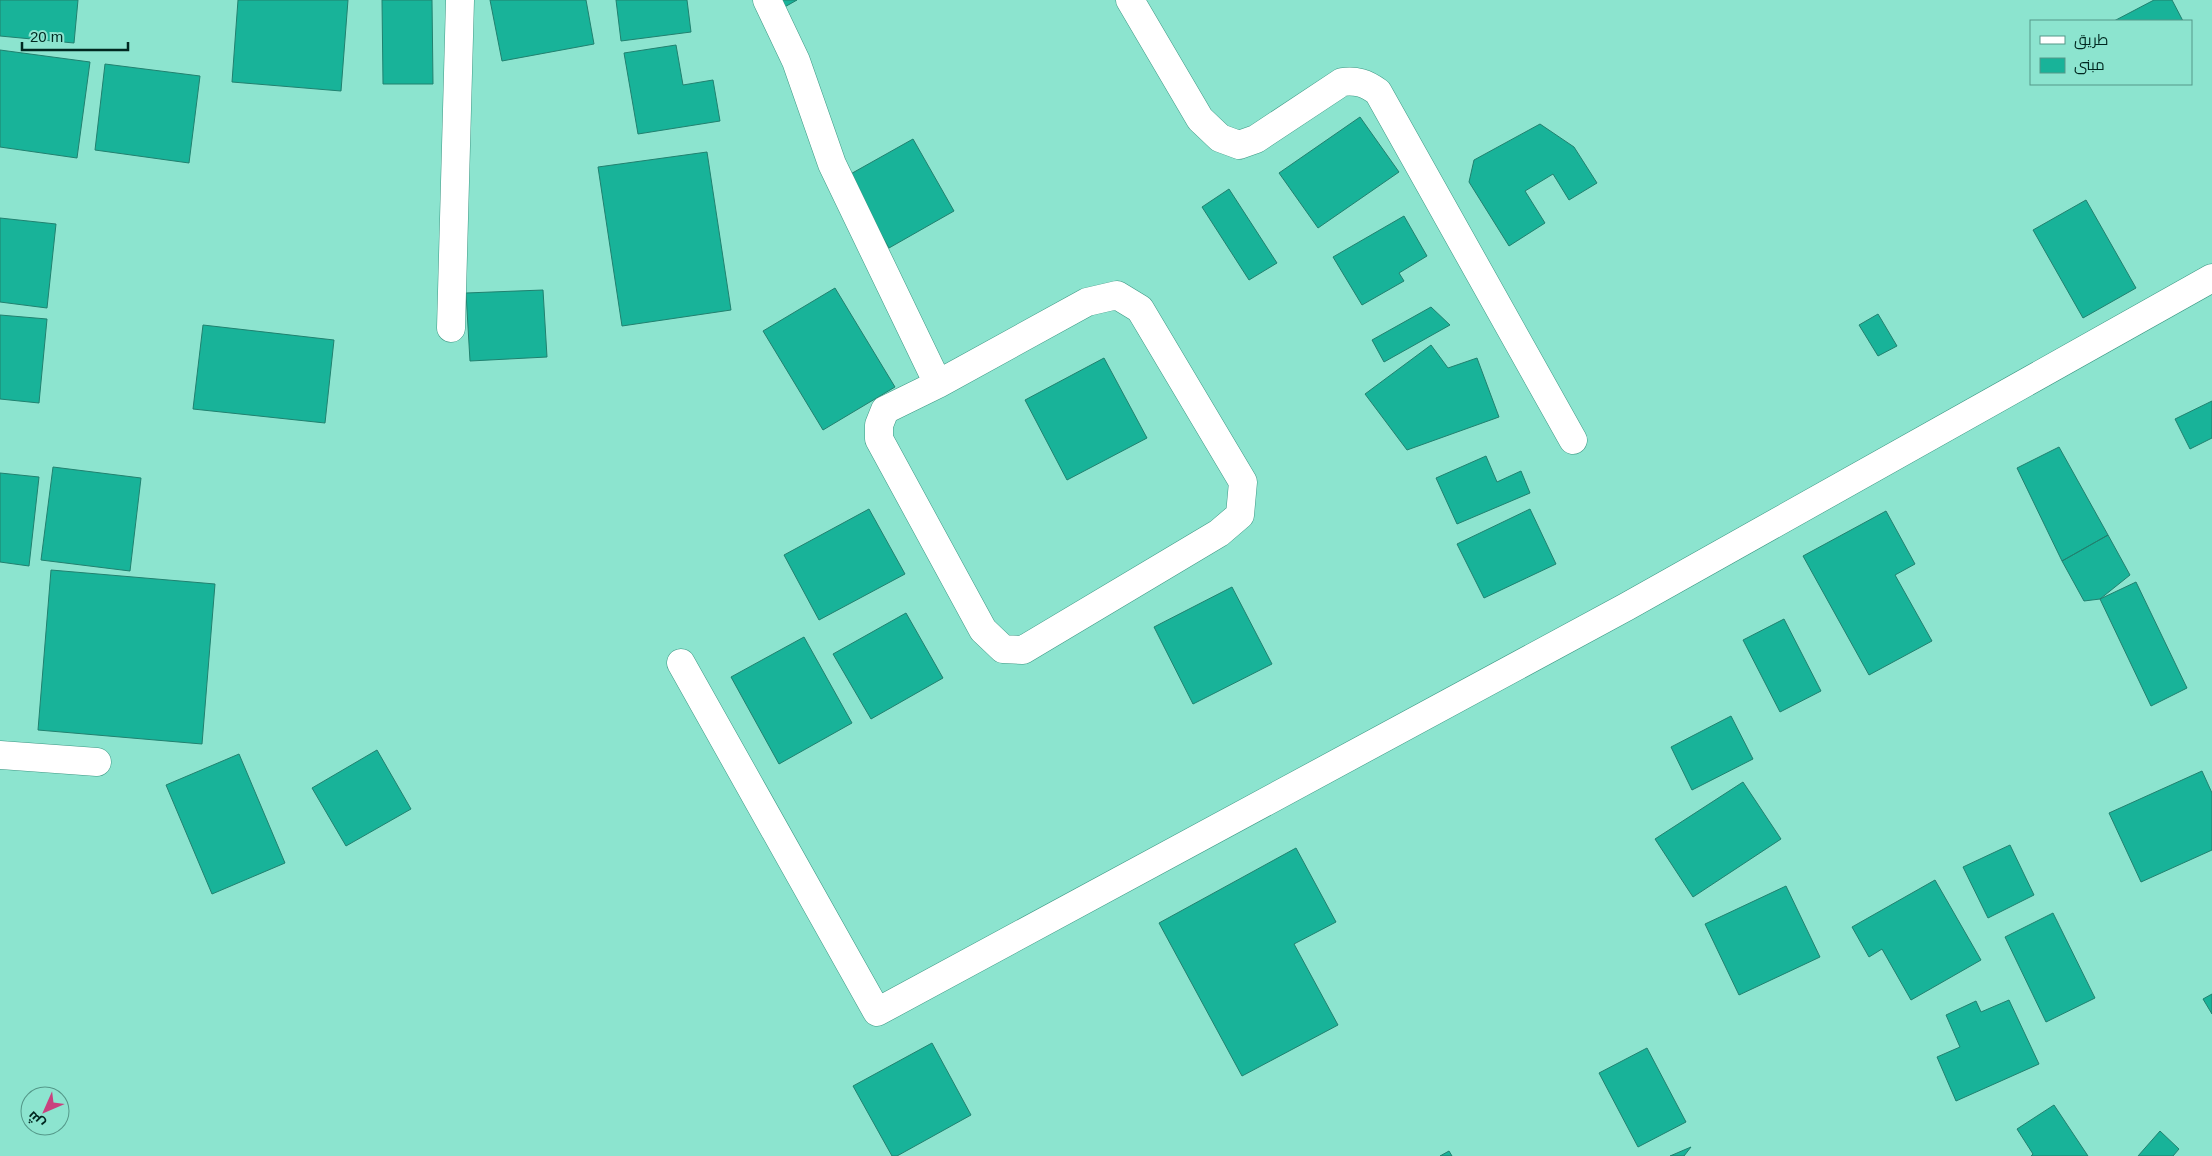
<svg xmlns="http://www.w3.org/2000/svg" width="2212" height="1156" font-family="Arial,Cairo,sans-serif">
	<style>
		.building { fill: #18b399; stroke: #21816f }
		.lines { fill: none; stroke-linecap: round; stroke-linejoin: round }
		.minor-casing { stroke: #3d9884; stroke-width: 29 }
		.minor { stroke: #fff; stroke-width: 28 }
	</style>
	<rect width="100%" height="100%" fill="#8ce4cf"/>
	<path class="building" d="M 0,0 L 78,0 L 74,43 L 0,36 Z
		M 238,0 L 348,0 L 341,91 L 232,82 Z
		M 382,0 L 432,0 L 433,84 L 383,84 Z
		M 490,0 L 586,0 L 594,44 L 502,61 Z
		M 616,0 L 687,0 L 691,32 L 621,41 Z
		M 767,0 L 797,0 L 774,13 Z
		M 2154,0 L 2172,0 L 2183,21 L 2114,21 Z
		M 676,45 L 683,85 L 713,80 L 720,121 L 638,134 L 624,53 Z
		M 0,50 L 90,62 L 77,158 L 0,147 Z
		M 105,64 L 200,76 L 189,163 L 95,150 Z
		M 1360,117 L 1399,172 L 1318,228 L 1279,173 Z
		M 1540,124 L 1574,147 L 1597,183 L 1569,200 L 1553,174 L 1525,191 L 1545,223 L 1509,246 L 1469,182 L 1474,160 Z
		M 913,139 L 954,211 L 889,248 L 847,176 Z
		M 707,152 L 731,310 L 622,326 L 598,167 Z
		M 1229,189 L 1277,263 L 1249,280 L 1202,207 Z
		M 2086,200 L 2136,288 L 2083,318 L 2033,230 Z
		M 1404,216 L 1427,256 L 1399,273 L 1404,281 L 1362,305 L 1333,257 Z
		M 0,218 L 56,224 L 47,308 L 0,302 Z
		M 835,288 L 895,387 L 823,430 L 763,331 Z
		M 543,290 L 547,357 L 470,361 L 466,293 Z
		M 1431,307 L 1450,325 L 1384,362 L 1372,340 Z
		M 1878,314 L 1897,346 L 1878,356 L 1859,325 Z
		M 0,315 L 47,319 L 39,403 L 0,399 Z
		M 203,325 L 334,340 L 325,423 L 193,409 Z
		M 1431,345 L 1448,368 L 1477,358 L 1499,417 L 1407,450 L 1365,394 Z
		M 1104,358 L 1147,438 L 1067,480 L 1025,400 Z
		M 2212,401 L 2212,438 L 2190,449 L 2175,419 Z
		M 2059,447 L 2108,535 L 2062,561 L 2017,468 Z
		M 1486,456 L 1497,482 L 1521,471 L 1530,493 L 1457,524 L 1436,478 Z
		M 53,467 L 141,478 L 130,571 L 41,560 Z
		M 0,473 L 39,477 L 29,566 L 0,562 Z
		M 869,509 L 905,574 L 819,620 L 784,555 Z
		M 1530,509 L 1556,564 L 1484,598 L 1457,544 Z
		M 1886,511 L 1915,564 L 1895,575 L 1932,641 L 1869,675 L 1803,556 Z
		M 2108,535 L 2130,575 L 2100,599 L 2084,601 L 2062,561 Z
		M 51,570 L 215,584 L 202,744 L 38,730 Z
		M 2136,582 L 2187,688 L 2151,706 L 2100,599 Z
		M 1232,587 L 1272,664 L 1193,704 L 1154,627 Z
		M 906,613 L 943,678 L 871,719 L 833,654 Z
		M 1784,619 L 1821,691 L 1780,712 L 1743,640 Z
		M 804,637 L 852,723 L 779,764 L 731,677 Z
		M 1731,716 L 1753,759 L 1692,790 L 1671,747 Z
		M 377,750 L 411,809 L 346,846 L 312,788 Z
		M 239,754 L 285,863 L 212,894 L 166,785 Z
		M 2202,771 L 2212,793 L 2212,850 L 2141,882 L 2109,813 Z
		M 1743,782 L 1781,839 L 1693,897 L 1655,839 Z
		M 2010,845 L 2034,895 L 1988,918 L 1963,867 Z
		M 1296,848 L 1336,922 L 1294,944 L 1338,1025 L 1242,1076 L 1159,923 Z
		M 1935,880 L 1981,960 L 1911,1000 L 1882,949 L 1869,957 L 1852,927 Z
		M 1786,886 L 1820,957 L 1739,995 L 1705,924 Z
		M 2053,913 L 2095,998 L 2046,1022 L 2005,937 Z
		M 2212,994 L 2212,1014 L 2203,999 Z
		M 2009,1000 L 2039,1064 L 1956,1101 L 1937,1057 L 1960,1047 L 1946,1015 L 1976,1001 L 1981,1012 Z
		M 932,1043 L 971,1115 L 897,1156 L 892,1156 L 853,1086 Z
		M 1647,1048 L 1686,1122 L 1638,1147 L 1599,1073 Z
		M 2054,1105 L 2088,1156 L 2031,1156 L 2033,1154 L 2017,1129 Z
		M 2160,1131 L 2179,1149 L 2173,1156 L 2138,1156 Z
		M 1691,1147 L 1684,1156 L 1670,1156 Z
		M 1449,1151 L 1452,1156 L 1440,1156 Z"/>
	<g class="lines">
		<defs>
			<path id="minor" d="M 767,0 L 796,61 L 832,164 L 938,384
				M 1130,0 L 1200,119 L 1220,138 L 1239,145 L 1256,139 L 1342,82 C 1356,80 1366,83 1378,92 L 1573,440
				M 1117,295 L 1140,309 L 1243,482 L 1240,515 L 1219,533 L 1023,650 L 1003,649 L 983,630 L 879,439 L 879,425 L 885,410 L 938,384 L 1087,302 Z
				M 451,328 L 460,0
				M 681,663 L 877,1012 L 1626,607 L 2212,278
				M 0,755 L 97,762"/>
		</defs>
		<use href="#minor" class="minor-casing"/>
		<use href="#minor" class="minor"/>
	</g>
	<rect x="2030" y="20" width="162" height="65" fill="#8ce4cf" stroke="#549889"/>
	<rect x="2040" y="36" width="25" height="8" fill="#ffffff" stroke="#549889"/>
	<text x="2074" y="45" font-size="15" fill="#002720">طريق</text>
	<rect x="2040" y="58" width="25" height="15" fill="#18b399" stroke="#549889"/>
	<text x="2074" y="70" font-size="15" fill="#002720">مبنى</text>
	<g transform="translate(45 1111) rotate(225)"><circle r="24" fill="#8ce4cf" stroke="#549889"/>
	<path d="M0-4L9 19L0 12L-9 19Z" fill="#c9417e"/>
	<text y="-8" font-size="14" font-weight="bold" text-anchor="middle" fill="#002720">ش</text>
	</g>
	<path d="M22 42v8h106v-8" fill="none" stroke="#002720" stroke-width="2.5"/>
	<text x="30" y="42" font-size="15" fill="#002720" stroke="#8ce4cf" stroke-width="4" paint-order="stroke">20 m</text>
</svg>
